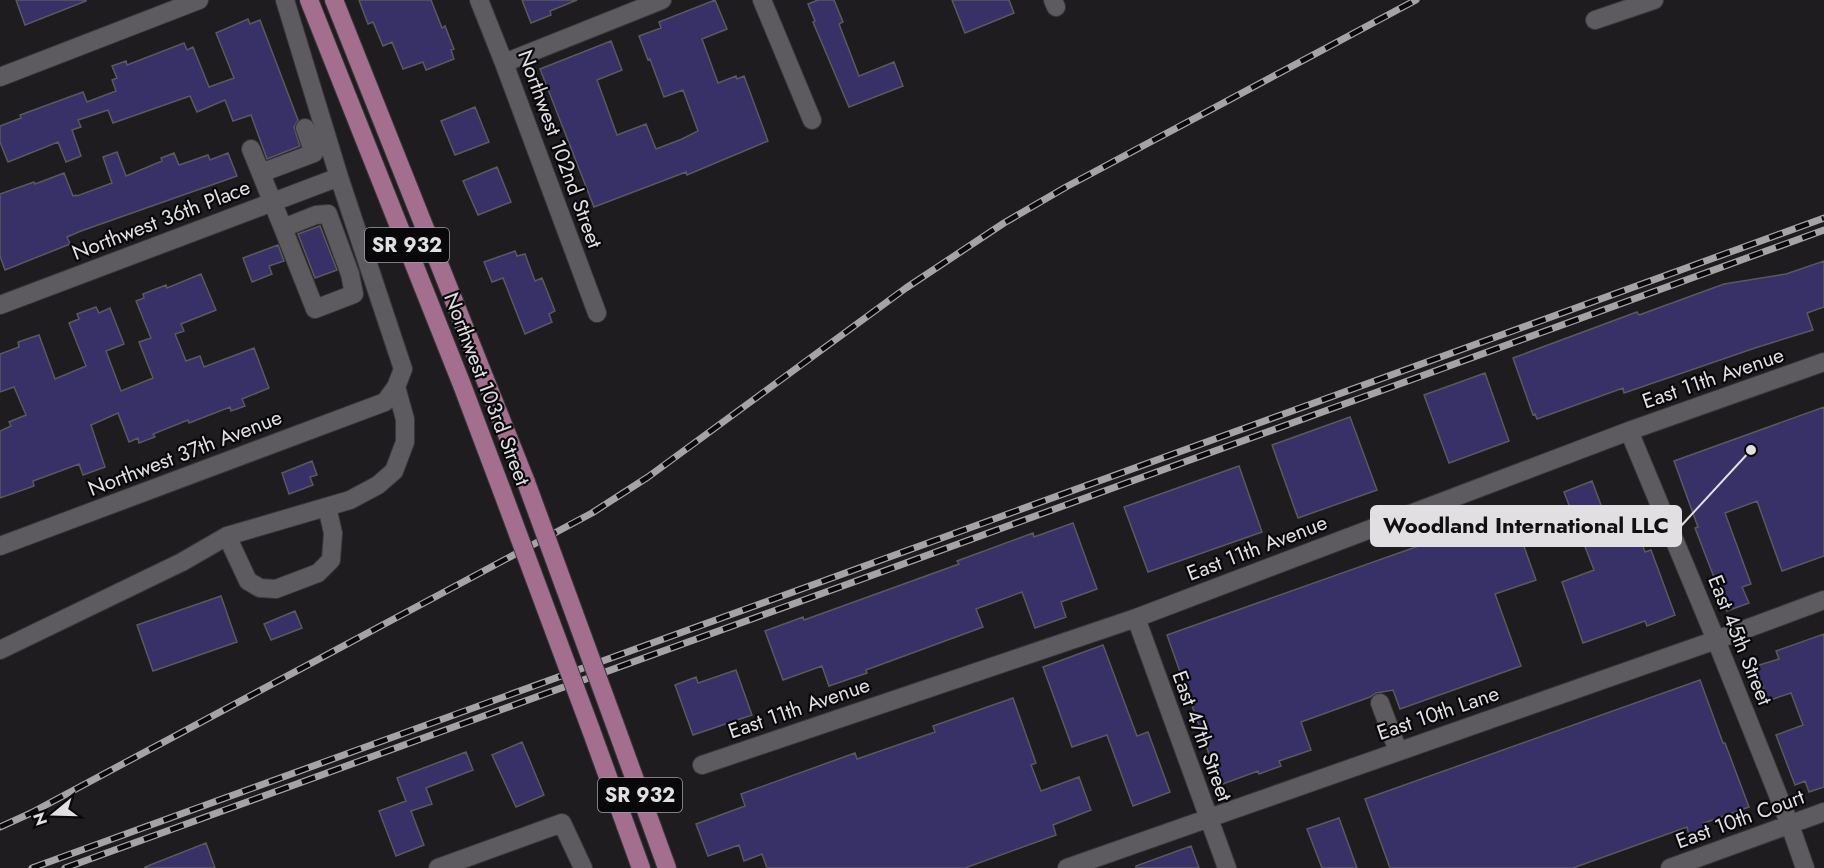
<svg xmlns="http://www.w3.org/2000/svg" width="1824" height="868" font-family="Jost,sans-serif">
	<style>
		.building { fill: #373167; stroke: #59595f; stroke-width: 1.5 }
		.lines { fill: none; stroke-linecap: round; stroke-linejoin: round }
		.minor-casing { stroke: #39373a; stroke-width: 20 }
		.major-casing { stroke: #39373a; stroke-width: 20 }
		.minor { stroke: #5e5b60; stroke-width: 18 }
		.major { stroke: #a46e8e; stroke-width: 18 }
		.rail-casing { stroke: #a5a3a6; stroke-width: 7 }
		.rail { stroke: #080709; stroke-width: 4.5; stroke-dasharray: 14; stroke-linecap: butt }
		.major-bridge-casing { stroke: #39373a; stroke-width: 20; stroke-linecap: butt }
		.major-bridge { stroke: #a46e8e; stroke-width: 18 }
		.labels { text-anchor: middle; stroke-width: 4.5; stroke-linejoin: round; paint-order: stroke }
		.shield { fill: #080709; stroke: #a09ea1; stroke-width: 1.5 }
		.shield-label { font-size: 20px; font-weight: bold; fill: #e1dfe2 }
		.street-label { font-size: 21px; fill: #e1dfe2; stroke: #080709 }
		.leader { fill: none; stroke: #e1dfe2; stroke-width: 2 }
		.callout-dot { fill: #e1dfe2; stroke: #080709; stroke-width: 2 }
		.callout { fill: #e1dfe2; stroke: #e1dfe2; stroke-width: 2 }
		.callout-label { font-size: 22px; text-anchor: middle; font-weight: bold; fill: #111 }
	</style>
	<rect width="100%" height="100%" fill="#1f1c20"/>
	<path class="building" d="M 16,0 L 86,0 L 86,1 L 25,25 Z
		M 359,0 L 431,0 L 442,28 L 445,26 L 454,49 L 451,50 L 454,59 L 426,70 L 423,62 L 403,69 L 392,42 L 383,46 L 373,22 L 368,24 Z
		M 522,0 L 577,0 L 550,11 L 551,15 L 531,23 Z
		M 715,0 L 727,29 L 702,39 L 718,83 L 736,76 L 737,79 L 744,76 L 768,141 L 687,175 L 686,172 L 594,207 L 540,69 L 611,41 L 622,70 L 597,80 L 617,135 L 646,124 L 656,149 L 682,139 L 698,131 L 683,90 L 664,97 L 650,59 L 648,60 L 639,36 L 661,28 L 659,22 Z
		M 818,0 L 834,0 L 843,22 L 839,24 L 859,76 L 894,62 L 903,86 L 849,107 L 813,22 L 815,21 L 808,4 Z
		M 952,0 L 1009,0 L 1014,13 L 965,33 Z
		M 248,19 L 250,24 L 260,20 L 298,120 L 294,127 L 300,146 L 267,159 L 251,115 L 233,121 L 225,100 L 197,112 L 190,96 L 113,123 L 108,110 L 78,120 L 81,127 L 72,130 L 81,156 L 66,162 L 58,142 L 8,162 L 0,142 L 0,126 L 21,118 L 20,115 L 83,92 L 87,102 L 116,91 L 112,80 L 117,78 L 112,66 L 126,61 L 127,65 L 184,43 L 187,50 L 193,47 L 209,87 L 234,78 L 216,33 Z
		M 475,107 L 489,142 L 455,155 L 441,121 Z
		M 117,152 L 126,176 L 162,161 L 161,158 L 174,153 L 179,165 L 208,155 L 210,160 L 228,153 L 237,176 L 81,231 L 67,237 L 70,244 L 5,270 L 0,256 L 0,194 L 34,182 L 35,184 L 64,173 L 73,196 L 76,195 L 77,196 L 112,183 L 103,157 Z
		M 497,167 L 511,202 L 478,215 L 463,181 Z
		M 320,226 L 337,270 L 315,278 L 298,234 Z
		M 278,245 L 284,261 L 269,266 L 272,274 L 252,282 L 243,258 Z
		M 515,251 L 517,256 L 525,254 L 535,281 L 542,278 L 555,311 L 549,314 L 552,322 L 525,334 L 503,278 L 492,282 L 484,262 Z
		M 1824,261 L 1824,307 L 1807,313 L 1813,330 L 1758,347 L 1624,393 L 1623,388 L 1537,419 L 1535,414 L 1533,415 L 1513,358 L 1637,312 L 1639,315 L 1724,284 L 1786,274 Z
		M 201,274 L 216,310 L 181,324 L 184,331 L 175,334 L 186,361 L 200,356 L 204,367 L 254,348 L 269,388 L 242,399 L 245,406 L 231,411 L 230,407 L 189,423 L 188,420 L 153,434 L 155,437 L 139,443 L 138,438 L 129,442 L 118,413 L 91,425 L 105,467 L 83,475 L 79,464 L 33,481 L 34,486 L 0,498 L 0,431 L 11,426 L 9,422 L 26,415 L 14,387 L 0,392 L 0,354 L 19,347 L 18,342 L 39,335 L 55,379 L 86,366 L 69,323 L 79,319 L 77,314 L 96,307 L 99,313 L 110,308 L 124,344 L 106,351 L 121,391 L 153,378 L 139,342 L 151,338 L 136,301 L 144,298 L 143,294 L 166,285 L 167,288 Z
		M 1485,373 L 1509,441 L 1449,463 L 1424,395 Z
		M 1824,407 L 1824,556 L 1782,571 L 1757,501 L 1725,513 L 1751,584 L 1742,587 L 1749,603 L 1727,611 L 1695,528 L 1698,527 L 1674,461 Z
		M 1350,417 L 1377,490 L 1298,518 L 1272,445 Z
		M 312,461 L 317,475 L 310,477 L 313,485 L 289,494 L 282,473 Z
		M 1239,466 L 1262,532 L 1148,572 L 1124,507 Z
		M 1592,481 L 1610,529 L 1634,521 L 1645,552 L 1651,550 L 1675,615 L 1647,626 L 1645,621 L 1583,643 L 1562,582 L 1594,570 L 1564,492 Z
		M 1534,512 L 1541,533 L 1522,541 L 1536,580 L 1495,594 L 1521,666 L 1400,709 L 1393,690 L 1376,693 L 1370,697 L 1301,722 L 1311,750 L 1279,761 L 1281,766 L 1259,774 L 1258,771 L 1220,785 L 1167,635 L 1512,513 L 1514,518 Z
		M 1073,523 L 1097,589 L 1061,602 L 1066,617 L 1035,628 L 1022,592 L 976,609 L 983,627 L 866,670 L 867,673 L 829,686 L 822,666 L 783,680 L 765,631 L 803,617 L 804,620 L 959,564 L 957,561 L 1033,533 L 1034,537 Z
		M 221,596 L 237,642 L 153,671 L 137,625 Z
		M 295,611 L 302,628 L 271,640 L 264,624 Z
		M 1824,634 L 1824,787 L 1809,792 L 1805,781 L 1795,785 L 1776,735 L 1803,725 L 1791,693 L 1767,701 L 1763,687 L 1756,690 L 1750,672 L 1757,670 L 1756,666 L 1779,659 L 1776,651 Z
		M 1103,645 L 1137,736 L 1148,732 L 1170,792 L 1133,806 L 1107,735 L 1072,747 L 1043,667 Z
		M 736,670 L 752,715 L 693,735 L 675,685 L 696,677 L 698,683 Z
		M 1700,680 L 1723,743 L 1725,743 L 1749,807 L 1704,823 L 1706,829 L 1689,835 L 1687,827 L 1573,868 L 1390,868 L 1365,799 Z
		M 1013,698 L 1036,763 L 1031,765 L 1041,791 L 1079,777 L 1091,810 L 1053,825 L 1056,835 L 965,868 L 767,868 L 762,854 L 744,861 L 739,845 L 708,856 L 696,824 L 745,806 L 741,794 L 855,753 L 857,759 L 935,732 L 933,726 Z
		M 522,742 L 544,795 L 516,807 L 492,755 Z
		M 466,752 L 473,770 L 426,788 L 432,804 L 411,811 L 424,845 L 396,856 L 379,811 L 406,801 L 397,778 Z
		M 1339,818 L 1357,868 L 1322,868 L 1307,829 Z
		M 206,843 L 215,868 L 145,868 L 145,867 Z
		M 1191,846 L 1199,868 L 1136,868 L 1136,866 Z"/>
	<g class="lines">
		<defs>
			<path id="minor" d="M 479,0 L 504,63 L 597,313
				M 762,0 L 812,120
				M 1053,0 L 1056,7
				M 1595,20 L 1654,0
				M 504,63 L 662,0
				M 0,77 L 199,0
				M 251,149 L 283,228
				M 261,173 L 314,153 L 305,128
				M 328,214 L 350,274 L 354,294 L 315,309 L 283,228 L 316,215 Z
				M 0,305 L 339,177
				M 1629,431 L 1716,640 L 1790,825 L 1805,868
				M 227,536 L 248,581 L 260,588 L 276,589 L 318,573 L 331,560 L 333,533 L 327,507
				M 0,546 L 385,402 L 396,387 L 403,369 L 339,177 L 285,0
				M 1136,618 L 1227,868
				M 0,650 L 182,562 L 227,536 L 350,500 L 378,485 L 394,471 L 405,442 L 405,419 L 396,387
				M 1380,703 L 1398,751
				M 702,765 L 1136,618 L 1629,431 L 1824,362
				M 438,868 L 562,823 L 583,868
				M 1067,868 L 1716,640 L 1824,600
				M 1670,868 L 1824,812"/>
			<path id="major" d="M 309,0 L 462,385 L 502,491
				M 334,0 L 526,482
				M 614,722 L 667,868
				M 591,730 L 641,868"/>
		</defs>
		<use href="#minor" class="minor-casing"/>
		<use href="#major" class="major-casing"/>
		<use href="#minor" class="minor"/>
		<use href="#major" class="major"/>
		<defs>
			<path id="rail" d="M 0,827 L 31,813 L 592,513 L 648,477 L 906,288 L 1004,223 L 1066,187 L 1416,0
				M 32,868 L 1824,218
				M 65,868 L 1824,230"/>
		</defs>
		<use href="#rail" class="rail-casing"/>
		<use href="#rail" class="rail"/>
		<defs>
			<path id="major-bridge" d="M 526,482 L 614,722
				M 502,491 L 591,730"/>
		</defs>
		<use href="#major-bridge" class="major-bridge-casing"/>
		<use href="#major-bridge" class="major-bridge"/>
	</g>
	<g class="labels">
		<g class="shield">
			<rect x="365" y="228" width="84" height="34" rx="4.5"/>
			<rect x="598" y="778" width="84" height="34" rx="4.5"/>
		</g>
		<g class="shield-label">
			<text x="407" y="252">SR 932</text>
			<text x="640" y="802">SR 932</text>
		</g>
		<g class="street-label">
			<text transform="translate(560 149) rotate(70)" y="7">Northwest 102nd Street</text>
			<text transform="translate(161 220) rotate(-21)" y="7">Northwest 36th Place</text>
			<text transform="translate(1713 378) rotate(-19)" y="7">East 11th Avenue</text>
			<text transform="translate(487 389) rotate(69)" y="7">Northwest 103rd Street</text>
			<text transform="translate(185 453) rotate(-21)" y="7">Northwest 37th Avenue</text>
			<text transform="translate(1257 548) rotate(-21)" y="7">East 11th Avenue</text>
			<text transform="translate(1740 640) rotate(68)" y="7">East 45th Street</text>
			<text transform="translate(799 708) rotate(-19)" y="7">East 11th Avenue</text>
			<text transform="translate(1438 713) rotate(-19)" y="7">East 10th Lane</text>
			<text transform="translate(1202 736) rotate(70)" y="7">East 47th Street</text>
			<text transform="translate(1740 819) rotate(-20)" y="7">East 10th Court</text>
		</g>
	</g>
	<path class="leader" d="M1751 450L1681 526"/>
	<circle class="callout-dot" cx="1751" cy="450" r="6"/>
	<rect class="callout" x="1371" y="506" width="310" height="40" rx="6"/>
	<g class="callout-label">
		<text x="1526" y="533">Woodland International LLC</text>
	</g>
	<g transform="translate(54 814) rotate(251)" stroke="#080709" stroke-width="4.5" paint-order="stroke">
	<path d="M0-4.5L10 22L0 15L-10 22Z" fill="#e1dfe2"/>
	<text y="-9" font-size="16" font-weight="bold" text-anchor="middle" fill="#e1dfe2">N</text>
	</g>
</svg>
